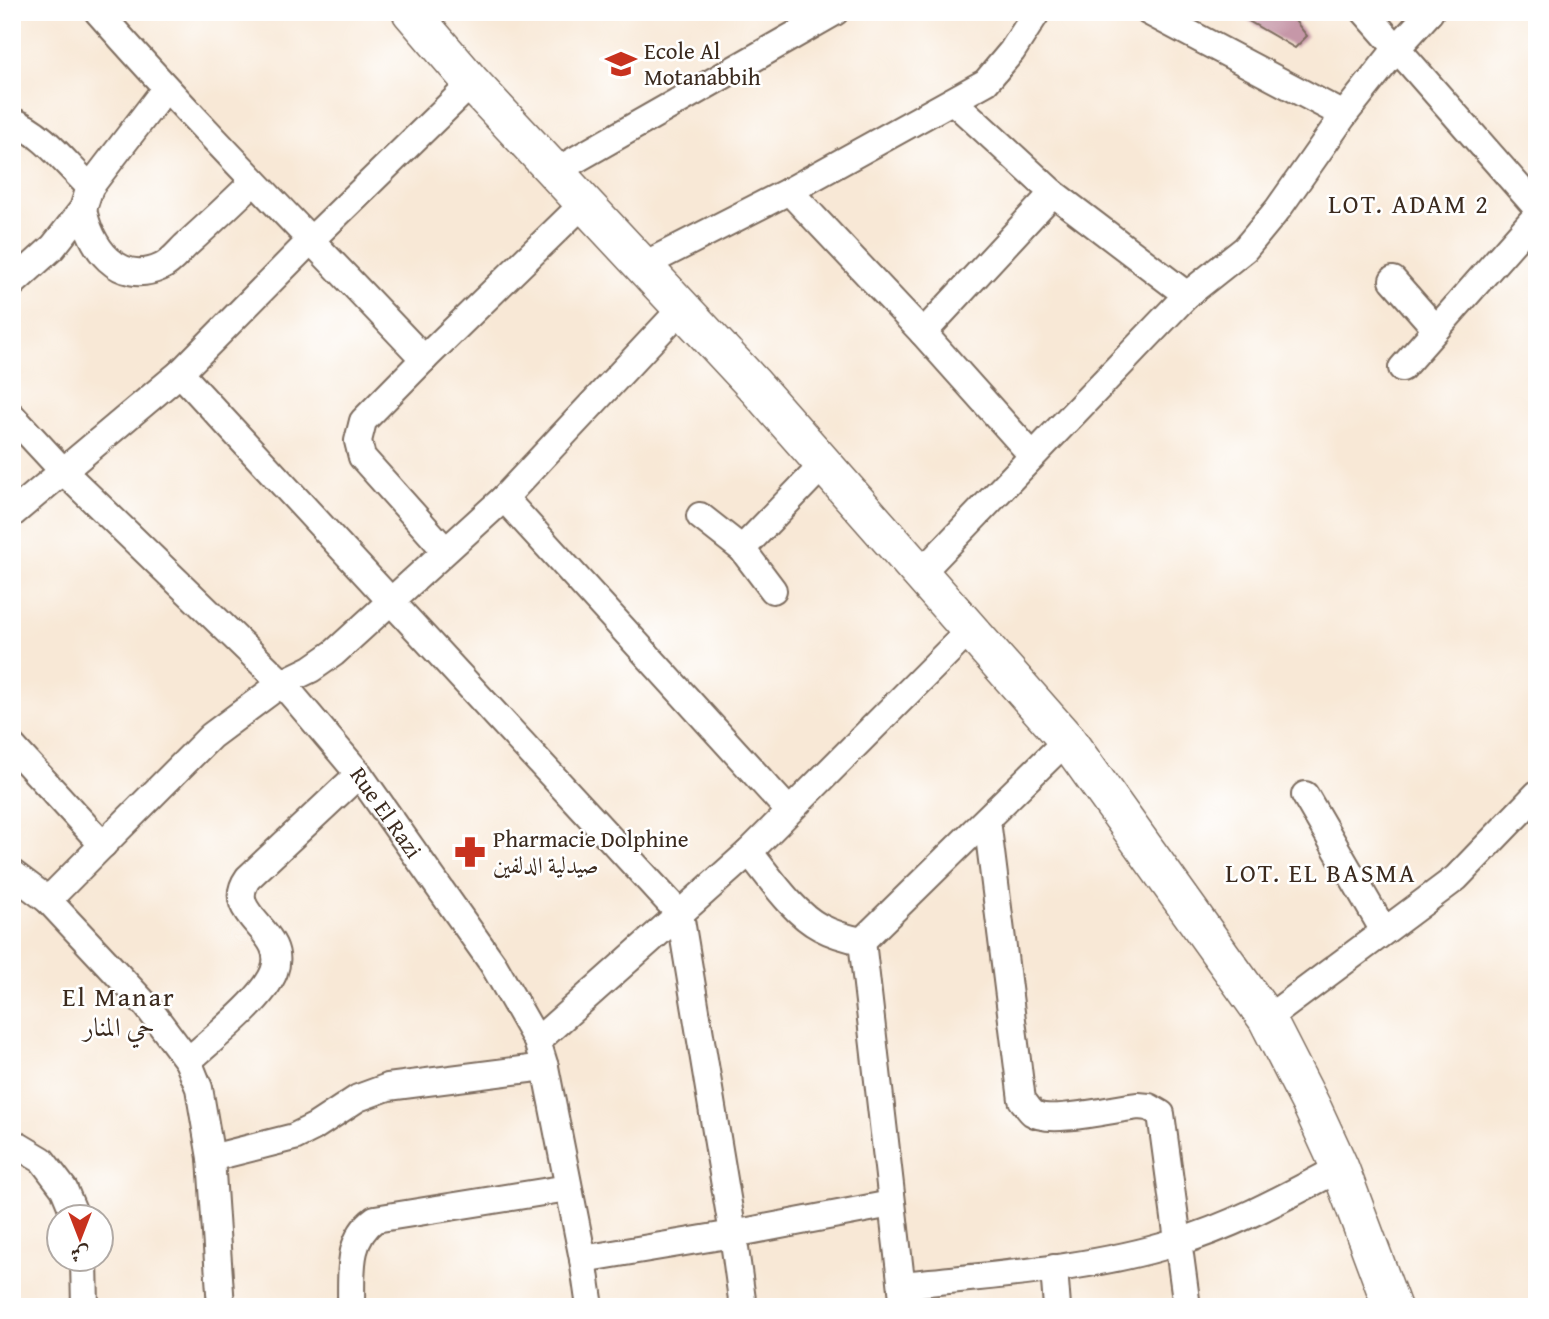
<svg xmlns="http://www.w3.org/2000/svg" width="1549" height="1319" font-family="'Gentium Book Plus',Amiri,serif">
	<style>
		.building { fill: #c697a8 }
		.lines { fill: none; stroke-linecap: round; stroke-linejoin: round }
		.street-casing { stroke: #7d6c5e; stroke-width: 30 }
		.secondary-casing { stroke: #7d6c5e; stroke-width: 40 }
		.street { stroke: #fff; stroke-width: 26 }
		.secondary { stroke: #fff; stroke-width: 37 }
		.labels { text-anchor: middle; stroke-width: 5; stroke-linejoin: round; paint-order: stroke }
		.poi-label { font-size: 23px; fill: #3b2a1e; stroke: #fff; text-anchor: start }
		.street-label { font-size: 23px; fill: #3b2a1e; stroke: #fff }
		.quarter-label { font-size: 26px; letter-spacing: 2px; fill: #3b2a1e; stroke: #fff }
	</style>
	<rect width="100%" height="100%" fill="#fff"/>
	<filter id="ink" filterUnits="userSpaceOnUse"><feTurbulence type="fractalNoise" baseFrequency=".0143" numOctaves="2"/><feDisplacementMap in="SourceGraphic" scale="14" xChannelSelector="R" yChannelSelector="G"/><feConvolveMatrix kernelMatrix="1 2 1 2 8 2 1 2 1" color-interpolation-filters="sRGB"/></filter>
	<filter id="wash" filterUnits="userSpaceOnUse"><feTurbulence type="fractalNoise" baseFrequency=".00686" numOctaves="4" result="noise"/><feDisplacementMap in="SourceGraphic" scale="28" xChannelSelector="R" yChannelSelector="G"/><feGaussianBlur stdDeviation="1.57" result="paint"/><feColorMatrix in="noise" values="0 0 0 0 0 0 0 0 0 0 0 0 0 0 0 0 0 1.4 0 .05"/><feComposite in="paint" operator="in"/></filter>
	<g filter="url(#wash)">
		<rect width="100%" height="100%" fill="#f8e8d6"/>
		<g id="blocks">
			<path class="building" d="M 1233,12 L 1288,12 L 1307,36 L 1295,48 Z"/>
		</g>
	</g>
	<g filter="url(#ink)">
		<use href="#blocks" fill-opacity="0" stroke="#7d6c5e" stroke-width="2"/>
		<g class="lines">
			<defs>
				<g id="street">
					<path d="M 98,12 C 203,131 315,243 424,359"/>
					<path d="M 1149,12 L 1344,115"/>
					<path d="M 1365,12 L 1537,208"/>
					<path d="M 953,101 L 1053,193 L 1187,295"/>
					<path d="M 12,121 C 43,132 66,164 90,187"/>
					<path d="M 554,172 L 835,12"/>
					<path d="M 789,191 L 923,333 L 1032,455"/>
					<path d="M 83,209 C 90,246 118,287 161,267 C 170,263 178,253 185,246 C 208,225 231,204 253,182"/>
					<path d="M 642,266 L 789,191 L 986,82 L 1012,51 L 1037,12"/>
					<path d="M 1393,280 L 1436,329"/>
					<path d="M 12,284 L 53,247 L 83,209 L 90,187 L 165,89"/>
					<path d="M 923,333 L 1053,193"/>
					<path d="M 1402,368 L 1537,215"/>
					<path d="M 180,373 L 680,914 L 733,1234 L 743,1307"/>
					<path id="s1" d="M 12,416 L 64,472 L 282,683 L 359,774 L 493,964 L 537,1041 L 545,1067 L 583,1259 L 590,1307"/>
					<path d="M 504,498 L 789,811"/>
					<path d="M 12,514 L 180,373 L 312,239 L 472,83"/>
					<path d="M 700,516 L 742,549 L 773,590"/>
					<path d="M 742,549 L 824,464"/>
					<path d="M 445,550 L 362,457 L 358,441 L 363,421 L 424,359 L 584,203"/>
					<path d="M 920,574 L 1187,295 L 1245,249 L 1278,209 L 1344,115 L 1397,48 L 1430,12"/>
					<path d="M 12,746 L 103,845"/>
					<path d="M 1305,795 L 1384,931"/>
					<path d="M 987,820 L 1022,1100 C 1026,1104 1029,1110 1033,1113 C 1050,1125 1116,1108 1138,1106 L 1149,1107 L 1161,1114 L 1187,1307"/>
					<path d="M 749,852 C 769,876 793,913 820,927 C 833,934 847,938 862,941"/>
					<path d="M 12,873 L 48,900 L 147,1006 L 188,1061 L 199,1088 L 211,1158 L 221,1307"/>
					<path d="M 48,900 L 211,736 L 282,683 L 311,669 L 334,653 L 504,498 L 682,308"/>
					<path d="M 862,941 L 904,1307"/>
					<path d="M 862,941 L 1067,740"/>
					<path d="M 1267,1019 L 1456,878 L 1537,794"/>
					<path d="M 537,1041 L 749,852 L 969,631"/>
					<path d="M 188,1061 C 211,1040 263,1000 274,972 C 290,930 221,916 248,878 L 359,774"/>
					<path d="M 12,1142 L 42,1160 L 64,1189 L 76,1218"/>
					<path d="M 211,1158 L 294,1137 L 314,1127 L 358,1098 L 388,1087 L 545,1067"/>
					<path d="M 583,1259 L 733,1234 L 891,1204"/>
					<path d="M 84,1260 L 85,1307"/>
					<path d="M 1054,1268 L 1057,1307"/>
					<path d="M 902,1285 C 993,1275 1087,1270 1175,1243 C 1233,1226 1287,1196 1340,1168"/>
					<path d="M 351,1307 C 352,1275 346,1240 375,1219 L 568,1188"/>
				</g>
				<path id="secondary" d="M 411,12 L 472,83 L 754,385 L 1067,740 L 1267,1019 L 1313,1109 L 1340,1168 L 1392,1307"/>
			</defs>
			<use href="#street" class="street-casing"/>
			<use href="#secondary" class="secondary-casing"/>
			<use href="#street" class="street"/>
			<use href="#secondary" class="secondary"/>
		</g>
	</g>
	<defs>
		<symbol id="school-bare" viewBox="-9 -9 18 18"><path d="M0-5L7-2L0 1L-7-2ZM-4 1L0 2.5L4 1V4Q0 6-4 4Z" fill="#c8321e" stroke="#fff" stroke-width="2.5" paint-order="stroke"/></symbol>
		<symbol id="pharmacy-bare" viewBox="-9 -9 18 18"><path d="M-2-6h4v4h4v4h-4v4h-4v-4h-4v-4h4Z" fill="#c8321e" stroke="#fff" stroke-width="2.5" paint-order="stroke"/></symbol>
	</defs>
	<g fill-rule="evenodd">
		<use href="#school-bare" x="599" y="42" width="44" height="44"/>
		<use href="#pharmacy-bare" x="448" y="830" width="44" height="44"/>
	</g>
	<g class="labels">
		<g class="poi-label">
			<text x="644" y="59">Ecole Al<tspan x="644" dy="26">Motanabbih</tspan></text>
			<text x="493" y="847">Pharmacie Dolphine<tspan x="493" dy="26">صيدلية الدلفين</tspan></text>
		</g>
		<g class="street-label">
			<text dy="8" stroke="none"><textPath href="#s1" startOffset="546">Rue El Razi</textPath></text>
		</g>
		<g class="quarter-label">
			<text x="1409" y="213">LOT. ADAM 2</text>
			<text x="1321" y="882">LOT. EL BASMA</text>
			<text x="119" y="1006">El Manar<tspan x="119" dy="30">حي المنار</tspan></text>
		</g>
	</g>
	<rect width="1549" height="1319" fill="none" stroke="#fff" stroke-width="42"/>
	<g transform="translate(80 1238) rotate(180)"><circle r="33" fill="#ffffff" stroke="#b1aaa5" stroke-width="2"/>
	<path d="M0-5L12 26L0 18L-12 26Z" fill="#c8321e"/>
	<text y="-10" font-size="19" font-weight="bold" text-anchor="middle" fill="#3b2a1e">ش</text>
	</g>
</svg>
